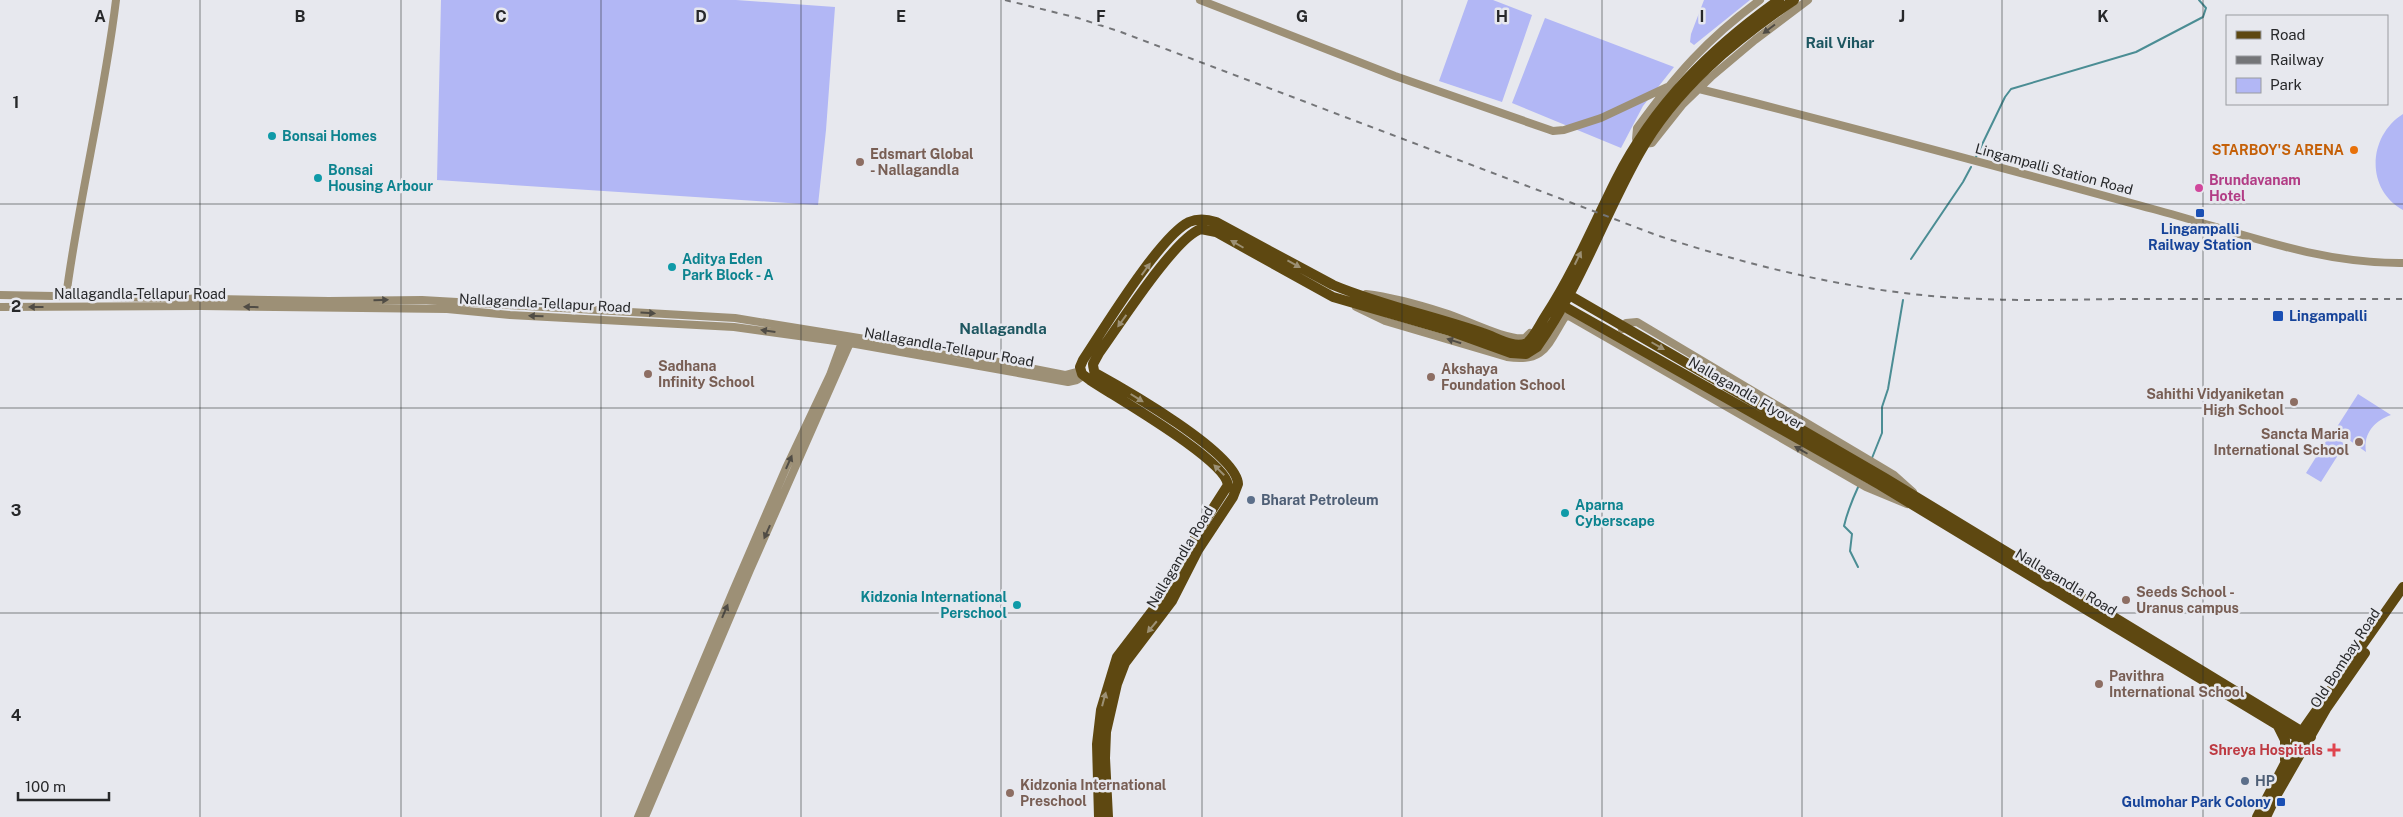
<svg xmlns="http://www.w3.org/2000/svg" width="2403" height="817" font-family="'Public Sans',sans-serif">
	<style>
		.green { fill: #b2b7f5 }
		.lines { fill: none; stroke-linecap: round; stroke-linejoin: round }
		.stream { stroke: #4b8d94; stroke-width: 2 }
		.minor { stroke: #9d9076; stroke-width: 8 }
		.major { stroke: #5e4811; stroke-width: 10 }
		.rail { stroke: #747578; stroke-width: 2; stroke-dasharray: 6 6; stroke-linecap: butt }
		.oneway { fill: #504c45 }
		.oneway2 { fill: #9c9074 }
		.grid { fill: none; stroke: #27282a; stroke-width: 1; stroke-opacity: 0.55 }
		.culture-dot { fill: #0f9aa8; stroke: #e7e8ee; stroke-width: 2 }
		.food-dot { fill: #e8710a; stroke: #e7e8ee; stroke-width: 2 }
		.education-dot { fill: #8d6e63; stroke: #e7e8ee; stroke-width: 2 }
		.hotel-dot { fill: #d1479c; stroke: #e7e8ee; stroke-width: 2 }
		.transit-dot { fill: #1a4fb4; stroke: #e7e8ee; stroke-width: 2 }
		.service-dot { fill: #5c6f8a; stroke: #e7e8ee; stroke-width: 2 }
		.health-dot { fill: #e0444e; stroke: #e7e8ee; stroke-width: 2 }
		.labels { text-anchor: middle; stroke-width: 5; stroke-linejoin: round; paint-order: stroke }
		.culture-label { font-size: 14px; font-weight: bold; fill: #0d838f; stroke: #e7e8ee; text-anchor: start }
		.food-label { font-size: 14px; font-weight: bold; fill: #c56008; stroke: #e7e8ee; text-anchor: end }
		.education-label { font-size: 14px; font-weight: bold; fill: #785e54; stroke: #e7e8ee; text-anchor: start }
		.street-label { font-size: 14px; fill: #27282a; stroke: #e7e8ee }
		.hotel-label { font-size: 14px; font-weight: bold; fill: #b23c85; stroke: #e7e8ee; text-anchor: start }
		.transit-label { font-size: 14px; font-weight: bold; fill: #164399; stroke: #e7e8ee }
		.service-label { font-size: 14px; font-weight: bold; fill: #4e5e75; stroke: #e7e8ee; text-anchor: start }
		.health-label { font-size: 14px; font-weight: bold; fill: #be3a42; stroke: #e7e8ee; text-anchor: end }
		.neighbourhood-label { font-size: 15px; font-weight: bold; fill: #1d5660; stroke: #e7e8ee }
		.grid-label { font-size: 16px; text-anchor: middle; font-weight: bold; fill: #27282a; stroke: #e7e8ee; stroke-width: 5; stroke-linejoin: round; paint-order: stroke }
	</style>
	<rect width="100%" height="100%" fill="#e7e8ee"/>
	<path class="green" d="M 441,0 L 736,0 L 835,7 L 826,130 L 818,205 L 437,180 Z
		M 1468,0 L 1493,0 L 1532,15 L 1502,102 L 1439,81 Z
		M 1704,0 L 1750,0 L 1694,45 L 1690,42 L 1691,34 Z
		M 1545,18 L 1674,67 L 1643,106 L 1621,148 L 1512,103 Z
		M 2403,114 L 2403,210 C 2365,189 2368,136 2403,114 Z
		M 2358,394 L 2391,415 C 2374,421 2363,434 2366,452 L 2335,430 Z
		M 2330,435 L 2345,444 L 2321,482 L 2306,473 Z"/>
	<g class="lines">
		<path class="stream" d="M 1976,157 L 2005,97 L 2011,89 L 2136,52 L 2203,17 L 2206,8 L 2199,0
			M 1911,259 L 1963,182 L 1971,167
			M 1872,458 L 1882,433 L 1882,407 L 1888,389 L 1903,300
			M 1858,567 L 1850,551 L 1852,534 L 1844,526 C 1847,513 1853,498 1859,485"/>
		<path class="minor" d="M 1200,0 L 1395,76 L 1553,131 L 1564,130 L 1601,118 L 1667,87 L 1699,89 C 1851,126 2002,168 2153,209 C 2236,231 2316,264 2403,263
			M 1760,0 C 1707,39 1676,74 1637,128 L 1636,139 L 1643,144 L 1652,143 L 1683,104 L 1711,77 L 1755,40 L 1808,0
			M 1366,294 C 1392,297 1420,305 1445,313 C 1465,319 1507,341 1525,338 L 1530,333
			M 0,295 L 329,301 L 422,300 L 735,318 L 958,354 L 1065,375 L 1080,371
			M 66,297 C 79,197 104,100 116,0
			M 0,307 L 201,306 L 447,309 L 510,315 L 734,327 L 850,343 L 1068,382 L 1077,380 L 1083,376
			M 1356,307 L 1385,321 L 1507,357 C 1544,363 1547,346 1565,317 L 1569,316 L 1866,487 L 1907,504
			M 1622,329 L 1626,323 L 1637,322 L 1879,466 L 1894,475 L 1913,492
			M 638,817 L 733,591 L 786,468 L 830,375 L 842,342
			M 645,817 L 750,570 L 850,343"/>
		<path class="major" d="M 1779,0 C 1710,49 1654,105 1616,180 C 1593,226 1574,272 1546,315 C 1540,324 1535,336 1527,343 C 1513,349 1496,337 1483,333 C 1433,316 1381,305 1333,285 L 1216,222 C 1207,219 1198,218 1189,222 C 1160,236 1103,330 1083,360 L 1080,367 L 1082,374 L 1090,380 C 1098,375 1093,371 1093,364 L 1099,353 C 1118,327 1175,237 1201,229 L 1216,232 L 1333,297 L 1450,331 L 1511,353 L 1526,354 L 1537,347 C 1580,287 1603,218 1639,154 C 1675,89 1734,41 1794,0
			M 1564,292 L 1885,478 L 2311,737
			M 1560,304 L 1880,485 L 2307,743
			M 1095,373 C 1124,389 1237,453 1238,484 L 1233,497 L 1198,550 L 1172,601 L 1125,663 L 1117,684 L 1106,732 L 1105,758 L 1108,817
			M 1090,380 C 1115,397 1225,459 1228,485 L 1199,530 L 1169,589 L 1117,657 L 1101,710 L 1097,744 L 1099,817
			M 2278,726 L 2285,740 L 2285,760
			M 2257,817 L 2302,731 L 2403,587
			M 2266,817 L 2276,796 L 2326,709 L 2365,653"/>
		<path class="rail" d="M 1005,0 L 1078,18 L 1121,32 L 1659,236 C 1742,263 1825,284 1912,294 C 1981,302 2051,300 2120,299 C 2214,299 2309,299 2403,299"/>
	</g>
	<defs><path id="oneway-solid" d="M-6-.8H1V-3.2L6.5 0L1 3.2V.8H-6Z" transform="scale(1.25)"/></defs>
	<g class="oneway">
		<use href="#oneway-solid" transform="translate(1769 29) rotate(143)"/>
		<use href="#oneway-solid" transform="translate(381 300) rotate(-1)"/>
		<use href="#oneway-solid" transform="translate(36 307) rotate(-180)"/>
		<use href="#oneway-solid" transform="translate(251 307) rotate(-179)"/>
		<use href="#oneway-solid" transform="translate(648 313) rotate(3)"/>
		<use href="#oneway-solid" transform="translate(536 316) rotate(-178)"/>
		<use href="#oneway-solid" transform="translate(768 331) rotate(-172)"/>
		<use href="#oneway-solid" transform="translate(1454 341) rotate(-163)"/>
		<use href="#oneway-solid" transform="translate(1801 450) rotate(-150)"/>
		<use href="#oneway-solid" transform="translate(789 462) rotate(-66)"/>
		<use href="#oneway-solid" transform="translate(767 532) rotate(114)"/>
		<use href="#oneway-solid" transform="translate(725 611) rotate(-67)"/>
	</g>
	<g class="oneway2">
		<use href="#oneway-solid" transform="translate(1237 244) rotate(-150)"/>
		<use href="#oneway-solid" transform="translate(1578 258) rotate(-64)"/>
		<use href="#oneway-solid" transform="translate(1294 264) rotate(29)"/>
		<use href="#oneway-solid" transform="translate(1146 269) rotate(-54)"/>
		<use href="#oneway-solid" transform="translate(1122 321) rotate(126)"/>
		<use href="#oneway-solid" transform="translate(1658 346) rotate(30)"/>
		<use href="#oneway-solid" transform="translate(1137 398) rotate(32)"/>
		<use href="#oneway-solid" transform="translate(1219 470) rotate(-135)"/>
		<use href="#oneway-solid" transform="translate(1152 627) rotate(130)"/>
		<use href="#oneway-solid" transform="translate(1104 699) rotate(-75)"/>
	</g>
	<path class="grid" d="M 200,0 L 200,817M 401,0 L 401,817M 601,0 L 601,817M 801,0 L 801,817M 1001,0 L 1001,817M 1202,0 L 1202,817M 1402,0 L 1402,817M 1602,0 L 1602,817M 1802,0 L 1802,817M 2002,0 L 2002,817M 2203,0 L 2203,817M 0,204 L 2403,204M 0,408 L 2403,408M 0,613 L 2403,613"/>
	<g class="culture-dot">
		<circle cx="272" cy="136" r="5"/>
		<circle cx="318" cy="178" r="5"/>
		<circle cx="672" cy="267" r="5"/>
		<circle cx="1565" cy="513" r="5"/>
		<circle cx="1017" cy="605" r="5"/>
	</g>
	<circle class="food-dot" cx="2354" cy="150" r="5"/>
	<g class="education-dot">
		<circle cx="860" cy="162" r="5"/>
		<circle cx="648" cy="374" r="5"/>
		<circle cx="1431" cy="377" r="5"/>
		<circle cx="2294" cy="402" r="5"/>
		<circle cx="2359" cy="442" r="5"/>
		<circle cx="2126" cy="600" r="5"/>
		<circle cx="2099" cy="684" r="5"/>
		<circle cx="1010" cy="793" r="5"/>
	</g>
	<circle class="hotel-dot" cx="2199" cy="188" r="5"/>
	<g class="transit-dot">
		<rect x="2195" y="208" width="10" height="10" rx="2.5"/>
		<rect x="2272" y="310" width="12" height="12" rx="2.5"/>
		<rect x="2276" y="797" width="10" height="10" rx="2.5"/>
	</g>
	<g class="service-dot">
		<circle cx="1251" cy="500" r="5"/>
		<circle cx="2245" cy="781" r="5"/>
	</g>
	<path class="health-dot" d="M2331.5 742.5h5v5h5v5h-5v5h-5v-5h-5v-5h5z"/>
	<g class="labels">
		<g class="culture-label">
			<text x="282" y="141">Bonsai Homes</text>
			<text x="328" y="175">Bonsai<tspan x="328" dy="16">Housing Arbour</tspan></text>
			<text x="682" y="264">Aditya Eden<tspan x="682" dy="16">Park Block - A</tspan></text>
			<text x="1575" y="510">Aparna<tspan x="1575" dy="16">Cyberscape</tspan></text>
			<text x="1007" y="602" text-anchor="end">Kidzonia International<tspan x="1007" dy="16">Perschool</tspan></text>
		</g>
		<g class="food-label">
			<text x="2344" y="155">STARBOY'S ARENA</text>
		</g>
		<g class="education-label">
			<text x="870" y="159">Edsmart Global<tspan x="870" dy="16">- Nallagandla</tspan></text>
			<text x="658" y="371">Sadhana<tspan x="658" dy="16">Infinity School</tspan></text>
			<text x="1441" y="374">Akshaya<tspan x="1441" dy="16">Foundation School</tspan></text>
			<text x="2284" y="399" text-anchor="end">Sahithi Vidyaniketan<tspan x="2284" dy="16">High School</tspan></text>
			<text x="2349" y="439" text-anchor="end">Sancta Maria<tspan x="2349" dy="16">International School</tspan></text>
			<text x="2136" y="597">Seeds School -<tspan x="2136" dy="16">Uranus campus</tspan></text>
			<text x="2109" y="681">Pavithra<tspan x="2109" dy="16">International School</tspan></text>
			<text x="1020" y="790">Kidzonia International<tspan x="1020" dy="16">Preschool</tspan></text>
		</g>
		<g class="street-label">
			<text transform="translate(2054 169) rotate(15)" y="5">Lingampalli Station Road</text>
			<text x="140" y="299">Nallagandla-Tellapur Road</text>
			<text transform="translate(545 303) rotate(3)" y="5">Nallagandla-Tellapur Road</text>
			<text transform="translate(949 347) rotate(10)" y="5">Nallagandla-Tellapur Road</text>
			<text transform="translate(1746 393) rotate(30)" y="5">Nallagandla Flyover</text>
			<text transform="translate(1180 557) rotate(-59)" y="5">Nallagandla Road</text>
			<text transform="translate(2066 582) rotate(31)" y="5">Nallagandla Road</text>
			<text transform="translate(2345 658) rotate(-57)" y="5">Old Bombay Road</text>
		</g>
		<g class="hotel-label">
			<text x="2209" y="185">Brundavanam<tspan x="2209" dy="16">Hotel</tspan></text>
		</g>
		<g class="transit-label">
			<text x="2200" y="234">Lingampalli<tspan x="2200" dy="16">Railway Station</tspan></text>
			<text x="2289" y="321" text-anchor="start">Lingampalli</text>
			<text x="2271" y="807" text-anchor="end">Gulmohar Park Colony</text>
		</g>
		<g class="service-label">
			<text x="1261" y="505">Bharat Petroleum</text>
			<text x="2255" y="786">HP</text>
		</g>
		<g class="health-label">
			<text x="2323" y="755">Shreya Hospitals</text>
		</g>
		<g class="neighbourhood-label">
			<text x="1840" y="48">Rail Vihar</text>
			<text x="1003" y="334">Nallagandla</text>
		</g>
	</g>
	<g class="grid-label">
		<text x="100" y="22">A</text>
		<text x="300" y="22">B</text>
		<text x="501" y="22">C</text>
		<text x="701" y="22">D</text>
		<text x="901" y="22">E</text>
		<text x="1101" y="22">F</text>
		<text x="1302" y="22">G</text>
		<text x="1502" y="22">H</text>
		<text x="1702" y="22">I</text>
		<text x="1902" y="22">J</text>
		<text x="2103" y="22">K</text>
		<text x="16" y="108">1</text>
		<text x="16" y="312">2</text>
		<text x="16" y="516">3</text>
		<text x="16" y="721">4</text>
	</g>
	<rect x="2226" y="15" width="162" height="90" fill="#e7e8ee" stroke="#9a9ba0"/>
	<rect x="2236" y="31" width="25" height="8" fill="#5e4811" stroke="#9a9ba0"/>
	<text x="2270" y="40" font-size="15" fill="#27282a">Road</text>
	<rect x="2236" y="56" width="25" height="8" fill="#747578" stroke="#9a9ba0"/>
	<text x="2270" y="65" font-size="15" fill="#27282a">Railway</text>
	<rect x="2236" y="78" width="25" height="15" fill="#b2b7f5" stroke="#9a9ba0"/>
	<text x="2270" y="90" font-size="15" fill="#27282a">Park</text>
	<path d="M18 792v8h91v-8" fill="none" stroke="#27282a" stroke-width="2.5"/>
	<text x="25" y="792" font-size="15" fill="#27282a" stroke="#e7e8ee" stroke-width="4" paint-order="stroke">100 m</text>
</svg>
